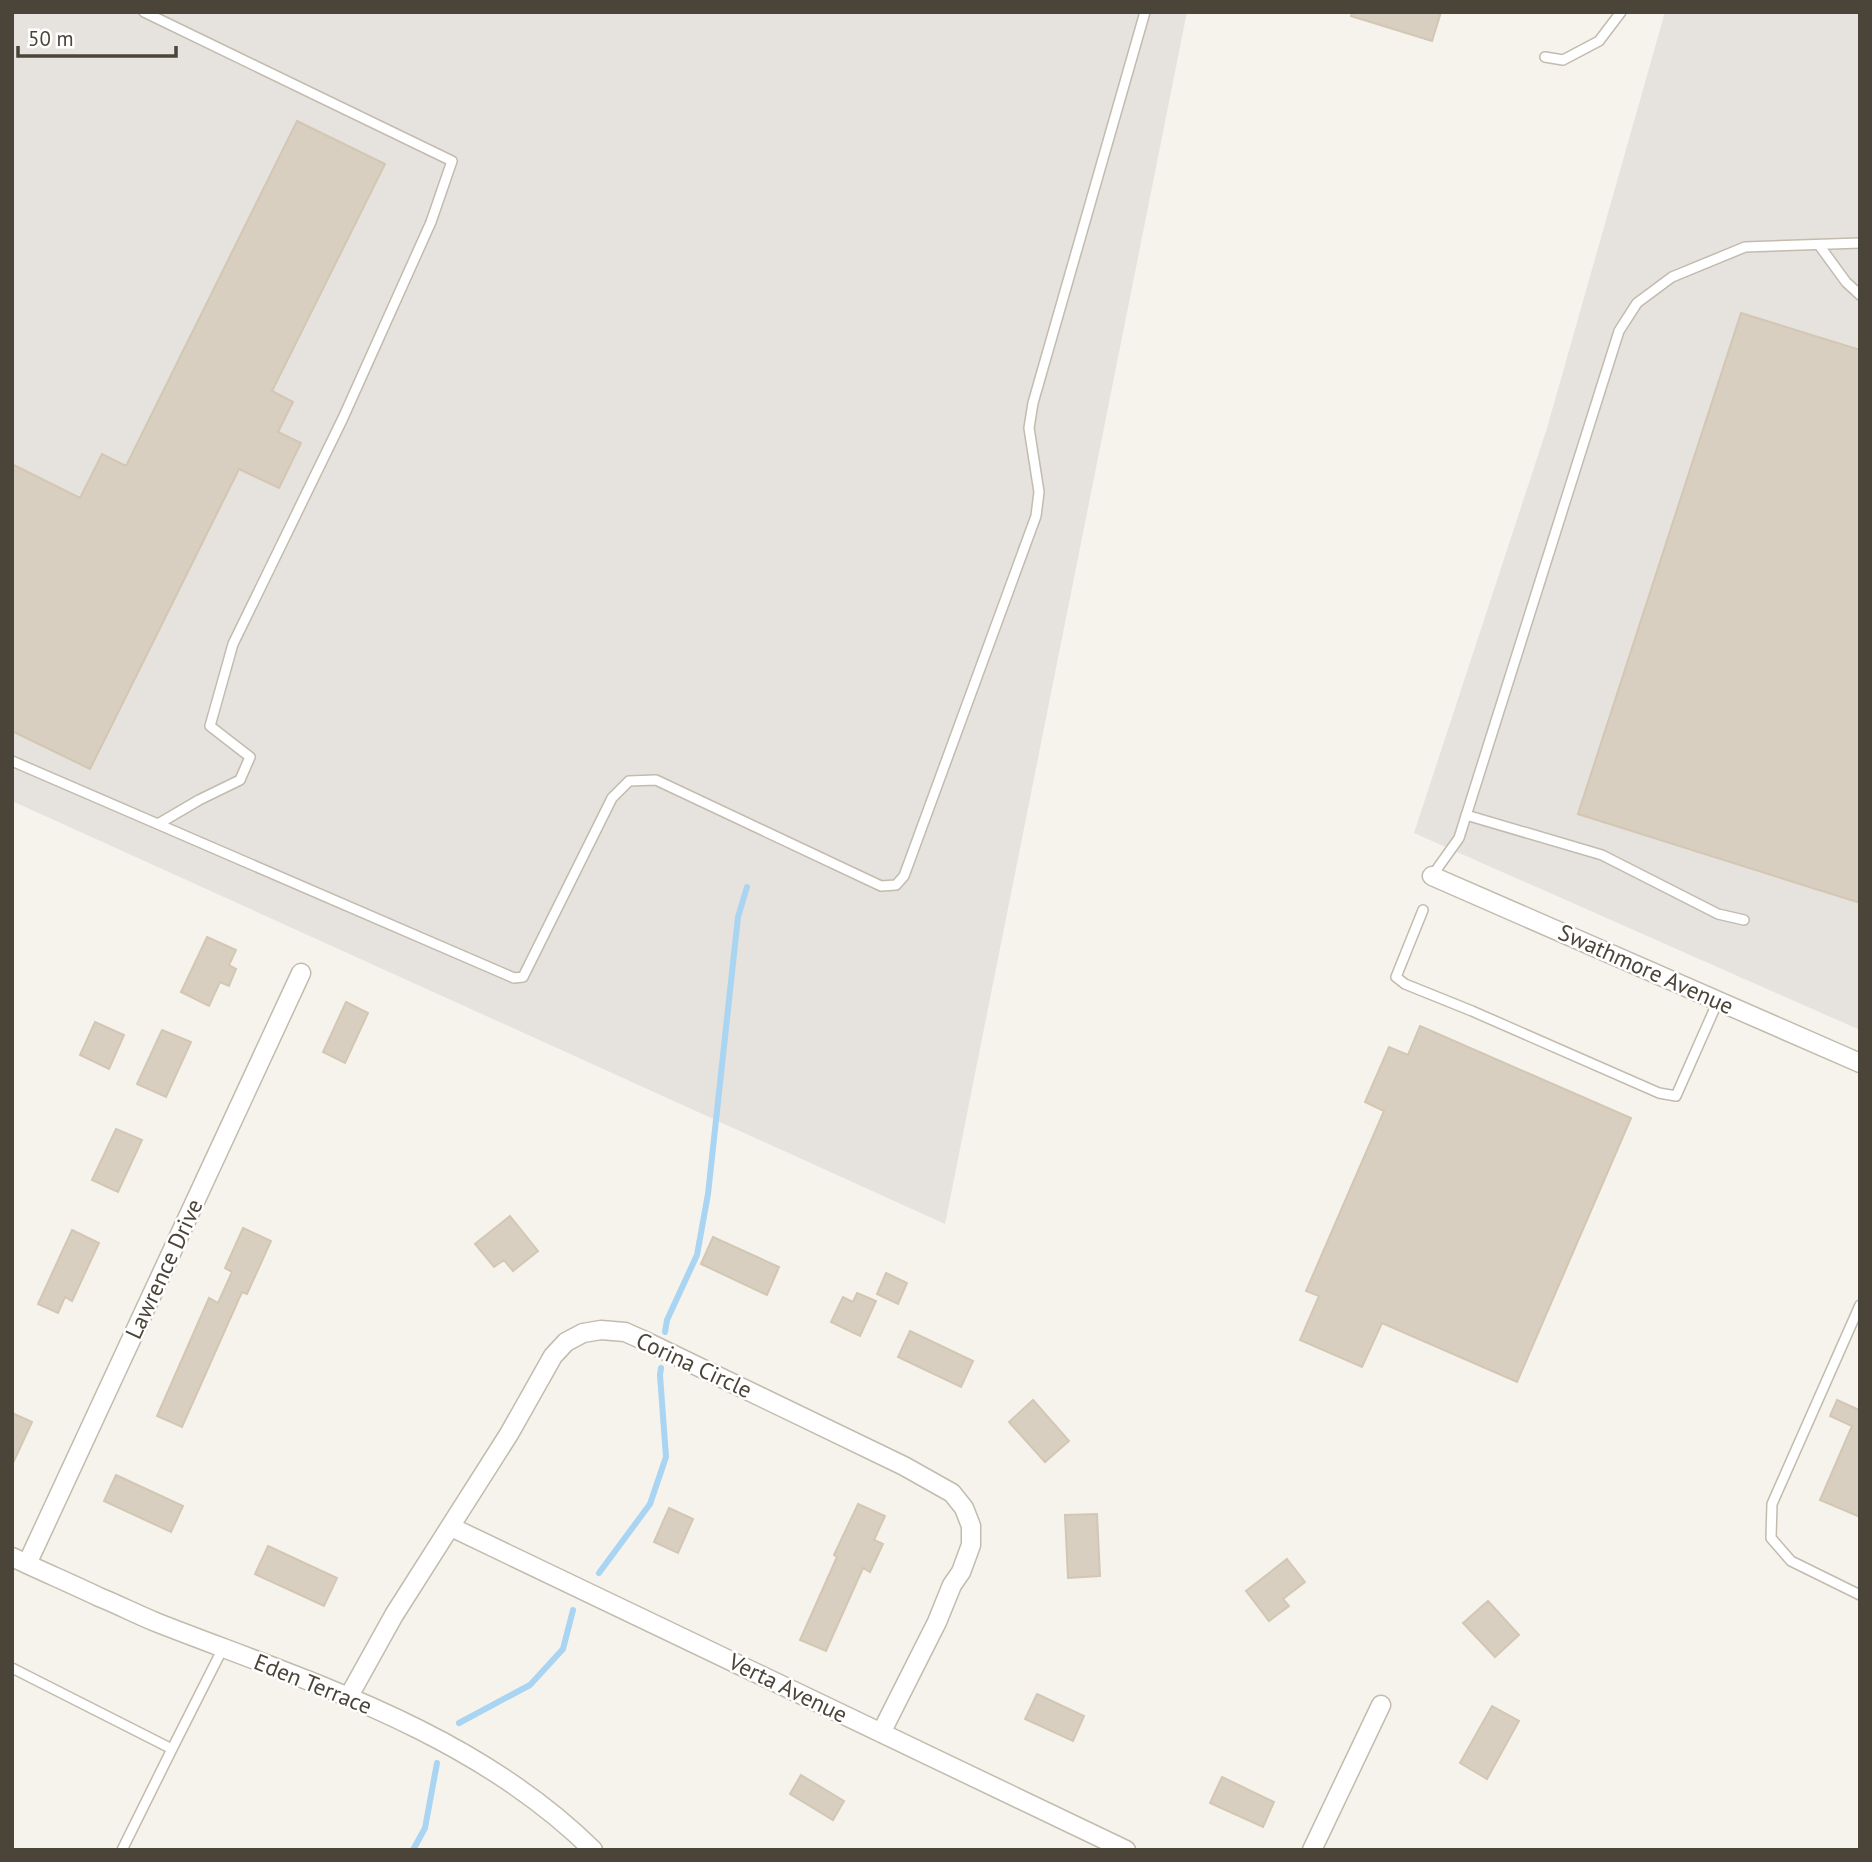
<svg xmlns="http://www.w3.org/2000/svg" width="1872" height="1862" font-family="'PT Sans',sans-serif">
	<style>
		.industrial { fill: #e6e2dd }
		.lines { fill: none; stroke-linecap: round; stroke-linejoin: round }
		.stream { stroke: #a9d4f2; stroke-width: 6 }
		.building { fill: #d8cfc1; stroke: #d3c7b4; stroke-width: 2 }
		.lane-casing { stroke: #c2bbae; stroke-width: 12 }
		.street-casing { stroke: #c2bbae; stroke-width: 21 }
		.lane { stroke: #fff; stroke-width: 9 }
		.street { stroke: #fff; stroke-width: 18 }
		.labels { text-anchor: middle; stroke-width: 5; stroke-linejoin: round; paint-order: stroke }
		.street-label { font-size: 23px; fill: #4b4439; stroke: #fff }
	</style>
	<rect width="100%" height="100%" fill="#f6f3ec"/>
	<path class="industrial" d="M 12,12 L 1187,12 L 945,1224 L 12,801 Z
		M 1665,12 L 1860,12 L 1860,1030 L 1414,833 L 1547,428 Z"/>
	<g class="lines">
		<path class="stream" d="M 665,1332 L 667,1320 L 697,1255 L 708,1194 L 738,917 L 747,887
			M 599,1573 L 650,1504 L 666,1457 L 660,1375 L 661,1368
			M 459,1723 L 530,1685 L 563,1649 L 573,1610
			M 413,1850 L 425,1828 L 437,1763"/>
	</g>
	<path class="building" d="M 1352,12 L 1441,12 L 1432,41 L 1351,16 Z
		M 297,121 L 385,164 L 272,391 L 293,402 L 278,432 L 301,443 L 279,488 L 239,469 L 90,769 L 12,731 L 12,464 L 80,498 L 102,454 L 126,466 Z
		M 1741,313 L 1860,350 L 1860,903 L 1578,814 Z
		M 207,937 L 236,950 L 229,965 L 236,969 L 229,986 L 220,982 L 209,1006 L 181,992 Z
		M 346,1002 L 368,1013 L 345,1063 L 323,1052 Z
		M 95,1022 L 124,1035 L 109,1069 L 80,1055 Z
		M 1420,1026 L 1631,1118 L 1517,1382 L 1382,1323 L 1362,1367 L 1300,1340 L 1319,1296 L 1306,1291 L 1384,1111 L 1365,1102 L 1389,1047 L 1408,1055 Z
		M 162,1030 L 191,1042 L 166,1097 L 137,1084 Z
		M 116,1129 L 142,1140 L 118,1192 L 92,1180 Z
		M 510,1216 L 538,1251 L 513,1271 L 504,1260 L 494,1267 L 475,1244 Z
		M 243,1228 L 271,1241 L 247,1294 L 242,1292 L 182,1427 L 157,1416 L 209,1298 L 218,1303 L 232,1272 L 225,1268 Z
		M 72,1230 L 99,1243 L 72,1301 L 65,1297 L 58,1313 L 38,1304 Z
		M 713,1237 L 779,1267 L 767,1295 L 701,1264 Z
		M 886,1273 L 907,1283 L 898,1304 L 877,1294 Z
		M 857,1293 L 876,1301 L 860,1336 L 831,1322 L 843,1297 L 853,1302 Z
		M 910,1331 L 973,1361 L 961,1387 L 898,1357 Z
		M 1033,1400 L 1069,1441 L 1045,1462 L 1009,1422 Z
		M 1837,1400 L 1859,1410 L 1860,1407 L 1860,1517 L 1820,1500 L 1852,1426 L 1830,1416 Z
		M 12,1413 L 32,1422 L 12,1465 Z
		M 116,1475 L 183,1506 L 171,1532 L 104,1501 Z
		M 858,1504 L 885,1516 L 874,1540 L 883,1544 L 870,1572 L 863,1568 L 826,1651 L 800,1640 L 837,1557 L 834,1555 Z
		M 669,1508 L 693,1519 L 678,1553 L 654,1542 Z
		M 1097,1514 L 1100,1576 L 1068,1578 L 1065,1515 Z
		M 268,1546 L 337,1578 L 324,1606 L 255,1574 Z
		M 1287,1559 L 1305,1582 L 1283,1599 L 1289,1606 L 1269,1621 L 1246,1591 Z
		M 1488,1601 L 1519,1635 L 1495,1657 L 1463,1623 Z
		M 1037,1694 L 1084,1716 L 1073,1741 L 1025,1719 Z
		M 1492,1706 L 1519,1721 L 1487,1779 L 1460,1763 Z
		M 801,1775 L 844,1801 L 833,1820 L 790,1794 Z
		M 1222,1777 L 1274,1802 L 1263,1827 L 1210,1803 Z"/>
	<g class="lines">
		<defs>
			<path id="lane" d="M 144,12 L 452,161 L 431,222 L 343,418 L 233,644 L 210,726 L 250,757 L 240,780 L 199,800 L 158,824
				M 1545,57 L 1563,60 L 1599,41 L 1621,12
				M 1819,245 L 1846,282 L 1860,295
				M 12,761 L 514,978 L 523,977 L 612,798 L 629,781 L 656,780 L 881,886 L 896,885 L 904,876 L 1036,516 L 1039,492 L 1029,428 L 1033,403 L 1145,12
				M 1466,815 L 1602,855 L 1718,914 L 1744,920
				M 1432,876 L 1459,838 L 1619,331 L 1637,303 L 1672,277 L 1745,247 L 1860,243
				M 1423,910 L 1396,977 L 1405,984 L 1472,1011 L 1659,1093 L 1676,1096 L 1718,1001
				M 1860,1305 L 1772,1504 L 1771,1538 L 1791,1561 L 1860,1595
				M 12,1668 L 172,1749 L 223,1648
				M 122,1850 L 172,1749"/>
			<path id="street" d="M 1432,876 L 1860,1063
				M 451,1527 L 1126,1850
				M 12,1557 C 41,1571 70,1583 99,1597 C 119,1605 138,1615 158,1623 C 309,1682 474,1732 593,1850
				M 27,1564 L 301,973
				M 349,1696 L 394,1615 L 509,1434 L 553,1356 L 566,1342 L 583,1333 L 601,1330 L 625,1332 L 643,1340 L 904,1466 L 952,1493 L 964,1508 L 971,1526 L 971,1545 L 961,1572 L 952,1585 L 937,1622 L 881,1733
				M 1312,1850 L 1381,1705"/>
		</defs>
		<use href="#lane" class="lane-casing"/>
		<use href="#street" class="street-casing"/>
		<use href="#lane" class="lane"/>
		<use href="#street" class="street"/>
	</g>
	<g class="labels">
		<g class="street-label">
			<text transform="translate(1646 969) rotate(24)" y="8">Swathmore Avenue</text>
			<text transform="translate(164 1269) rotate(-65)" y="8">Lawrence Drive</text>
			<text transform="translate(694 1365) rotate(25)" y="8">Corina Circle</text>
			<text transform="translate(313 1684) rotate(22)" y="8">Eden Terrace</text>
			<text transform="translate(788 1688) rotate(26)" y="8">Verta Avenue</text>
		</g>
	</g>
	<rect width="1872" height="1862" fill="none" stroke="#4b4439" stroke-width="28"/>
	<path d="M18 46v10h158v-10" fill="none" stroke="#4b4439" stroke-width="3.5"/>
	<text x="28" y="46" font-size="21" fill="#4b4439" stroke="#ffffff" stroke-width="5" paint-order="stroke">50 m</text>
</svg>
